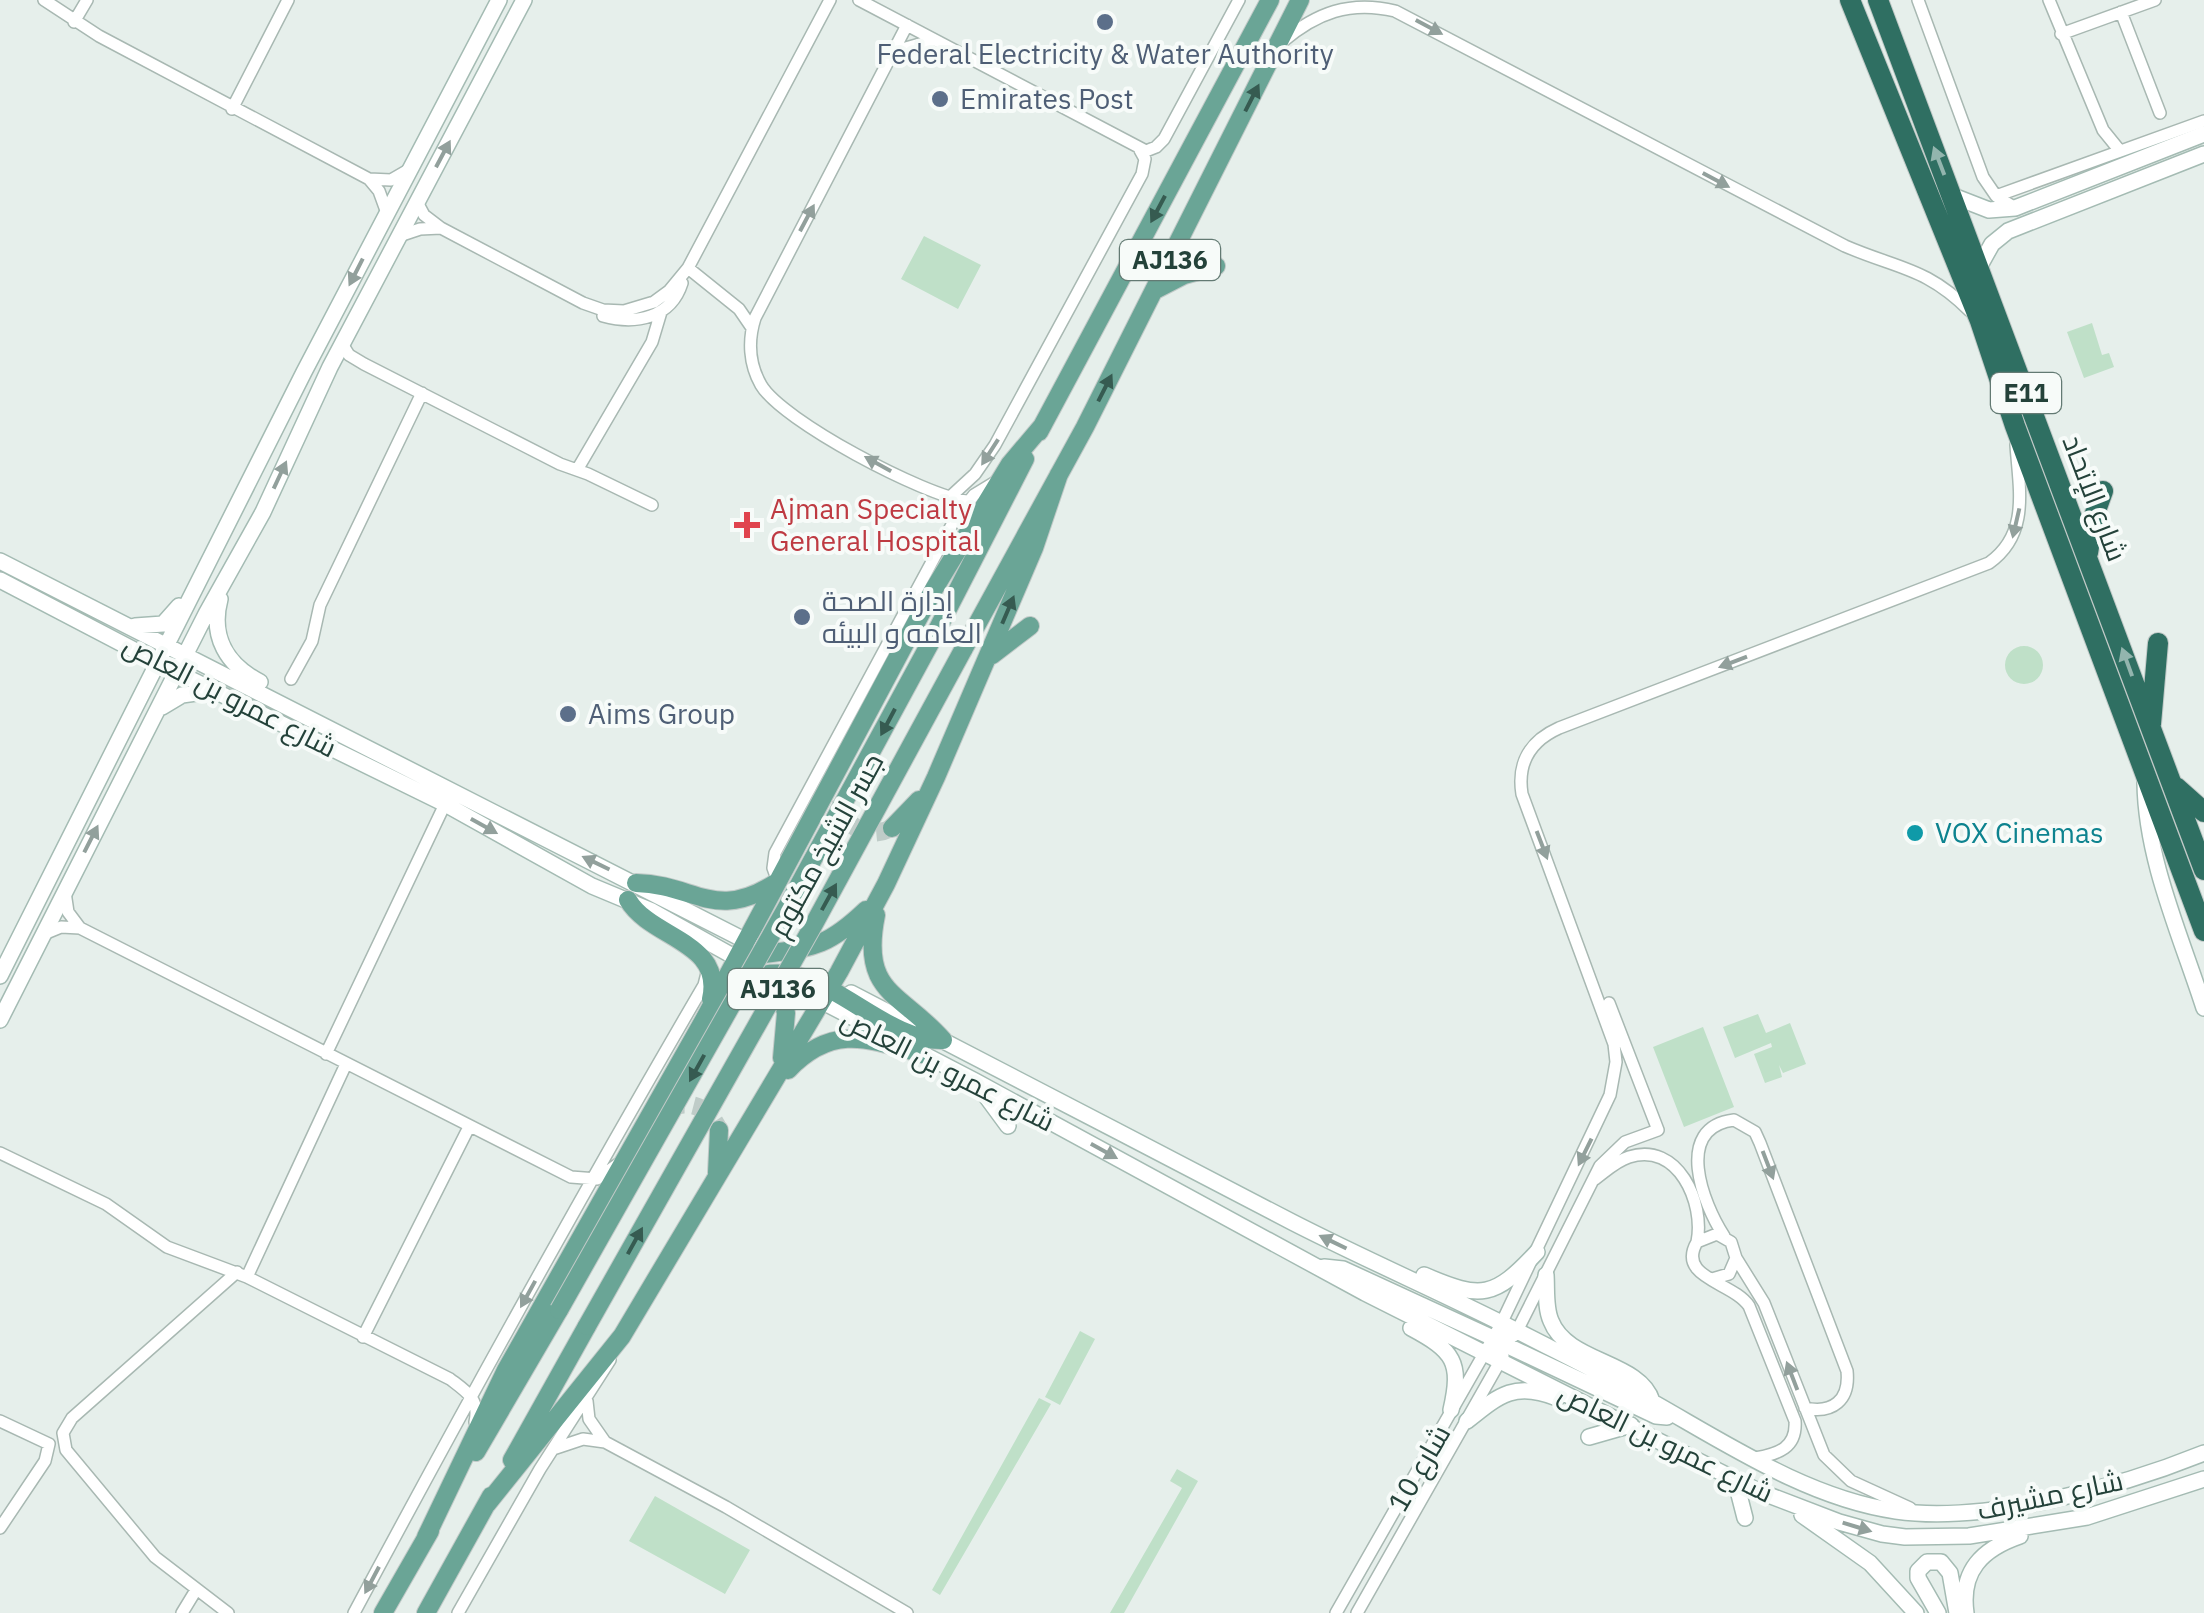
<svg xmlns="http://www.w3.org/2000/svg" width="2204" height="1613" font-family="'IBM Plex Sans',Cairo,sans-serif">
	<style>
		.green { fill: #bfe0c8 }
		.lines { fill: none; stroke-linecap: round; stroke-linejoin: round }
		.primary-tunnel { stroke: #bfccc8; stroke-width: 18; stroke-dasharray: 18 9; stroke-linecap: butt }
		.street-casing { stroke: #a8b8b2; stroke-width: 14 }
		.secondary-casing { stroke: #a4bbb3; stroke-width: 18 }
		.primary-casing { stroke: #c2cac8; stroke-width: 20 }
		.highway-casing { stroke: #c2cac8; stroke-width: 22 }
		.street { stroke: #fff; stroke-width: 11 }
		.secondary { stroke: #fff; stroke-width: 15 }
		.primary { stroke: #6aa596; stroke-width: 18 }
		.highway { stroke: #2f6f62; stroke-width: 20 }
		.primary-bridge-casing { stroke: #c2cac8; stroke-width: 20; stroke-linecap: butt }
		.primary-bridge { stroke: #6aa596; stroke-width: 18 }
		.oneway { fill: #92a09c }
		.oneway2 { fill: #365b51 }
		.oneway3 { fill: #93b5ae }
		.service-dot { fill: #5c6f8a; stroke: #f7fbf9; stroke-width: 4 }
		.health-dot { fill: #e0444e; stroke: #f7fbf9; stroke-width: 4 }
		.culture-dot { fill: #0f9aa8; stroke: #f7fbf9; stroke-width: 4 }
		.labels { text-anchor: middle; stroke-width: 8; stroke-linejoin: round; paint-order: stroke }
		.shield { fill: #f7fbf9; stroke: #637a73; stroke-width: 2.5 }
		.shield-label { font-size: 25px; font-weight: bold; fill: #24423a }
		.service-label { font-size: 28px; fill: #4e5e75; stroke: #f7fbf9; text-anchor: start }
		.street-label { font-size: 28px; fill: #24423a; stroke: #f7fbf9 }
		.health-label { font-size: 28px; fill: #be3a42; stroke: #f7fbf9; text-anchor: start }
		.culture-label { font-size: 28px; fill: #0d838f; stroke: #f7fbf9; text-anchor: start }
	</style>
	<rect width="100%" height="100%" fill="#e6efeb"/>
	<path class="green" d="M 924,236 L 981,265 L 958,309 L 901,279 Z
		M 2092,323 L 2102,355 L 2109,353 L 2114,367 L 2084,378 L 2067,332 Z
		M2005 665a19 19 0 1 1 38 0a19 19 0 1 1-38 0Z
		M 1758,1014 L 1766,1033 L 1790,1023 L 1806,1064 L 1783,1073 L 1779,1065 L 1782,1077 L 1765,1083 L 1754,1054 L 1772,1047 L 1771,1043 L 1735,1058 L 1723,1027 Z
		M 1703,1027 L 1734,1107 L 1684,1127 L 1653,1047 Z
		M 1080,1331 L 1095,1339 L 1060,1405 L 1045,1397 Z
		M 1039,1398 L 1051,1404 L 940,1595 L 932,1590 Z
		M 1177,1469 L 1198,1481 L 1124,1613 L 1110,1613 L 1182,1488 L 1170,1481 Z
		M 655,1496 L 750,1550 L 725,1594 L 629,1541 Z"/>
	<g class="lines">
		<path class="primary-tunnel" d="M 841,800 C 843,828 867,840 892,828
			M 667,1108 C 690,1099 709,1107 719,1130"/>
		<defs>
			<path id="street" d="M 44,0 L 99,36 L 369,179 L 391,180 L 410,169
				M 859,0 L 1146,151 L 1156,147 L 1164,139 L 1239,0
				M 1918,0 L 1983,177 L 1996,196 L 2015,208
				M 2049,0 L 2103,130 L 2120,151
				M 2121,12 L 2160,113
				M 74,22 L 87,0
				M 907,25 L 755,318 C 748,340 749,364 761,385 C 782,421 925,496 967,501
				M 2061,34 L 2155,0
				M 1282,42 C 1316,13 1350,0 1395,11 L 1845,246 C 1898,269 1926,267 1970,311
				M 895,51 L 934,40
				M 232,109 L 288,0
				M 369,179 L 379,191 L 387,213
				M 1996,196 L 2204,121
				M 417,202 L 424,215 L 441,228 L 583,303 L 603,310 L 624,311 L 654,302 L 669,291 L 688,268 L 830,0
				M 399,236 L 420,229 L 441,228
				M 688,268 L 739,309 L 752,328
				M 603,316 C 636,325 671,318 682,283
				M 342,344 L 349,355 L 364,364 L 560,464 L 588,474 L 652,505
				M 577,470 L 652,342 L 661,312
				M 949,498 L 975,474 L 995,445 L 1142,174 L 1145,159 L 1140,150
				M 291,679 L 312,641 L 320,605 L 422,393
				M 778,882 L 773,868 L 775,853 L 955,519 L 974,495 L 997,481
				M 65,892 L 68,912 L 80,928
				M 44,934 L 61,927 L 80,928 L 571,1177 L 597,1179 L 618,1164
				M 326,1054 L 445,804
				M 0,1153 L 106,1204 L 167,1247 L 247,1277 L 450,1379 C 467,1392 480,1399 475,1422
				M 1595,1179 C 1606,1171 1616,1161 1629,1157 C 1678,1141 1705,1203 1697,1242
				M 1724,1236 C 1703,1204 1673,1127 1734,1120 L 1755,1132 L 1760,1143 L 1847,1371 C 1850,1400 1833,1414 1805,1408
				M 1736,1258 L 1764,1303 L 1824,1455 L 1851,1481 L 1910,1508
				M 247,1277 L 346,1064
				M 1712,1279 L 1729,1274 L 1736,1258 L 1731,1242 L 1717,1234 L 1697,1242 C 1676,1278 1733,1282 1749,1306 L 1795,1421 C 1797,1448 1778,1454 1755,1458
				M 1515,1335 L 1600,1166 L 1625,1142 L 1658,1130 L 1609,1003
				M 363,1337 L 469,1127
				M 587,1401 L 589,1419 L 605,1442 L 726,1507 L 907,1613
				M 0,1421 L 49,1444 L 45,1461 L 0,1528
				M 556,1448 L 583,1439 L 605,1442
				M 182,1613 L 196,1590
				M 228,1613 L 155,1557 L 66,1450 L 63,1433 L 72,1418 L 237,1272
				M 354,1613 C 467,1402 583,1192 704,985 L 707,973
				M 458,1613 L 540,1469 L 610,1360
				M 1336,1613 L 1501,1324 L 1610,1095 L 1616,1062 L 1614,1044 L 1522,794 C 1517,763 1530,741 1559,728 L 1989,563 C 2030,534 2019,489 2016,445
				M 1357,1613 L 1503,1356"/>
			<path id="secondary" d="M 1953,196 L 1989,210 L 2015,208 L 2204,134
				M 1978,269 L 1992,244 L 2008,231 L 2204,154
				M 0,561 L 754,945
				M 0,580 L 178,673 L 445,804 L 592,886 L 652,911 L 747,964
				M 220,599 C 210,637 227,665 260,682
				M 135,626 L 163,624 L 179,606
				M 162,707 L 182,695 L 210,691
				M 2145,783 C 2146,860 2181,936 2204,1008
				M 0,976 L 304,372 L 499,0
				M 773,976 L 975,1081 L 1365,1293 L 1758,1491 L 1839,1522 L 1882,1534 L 1905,1537 L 1969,1536 L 2087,1517 L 2204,1479
				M 851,993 C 998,1068 1145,1146 1292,1222 C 1370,1262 1452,1297 1529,1337 C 1572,1359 1615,1380 1656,1404 C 1730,1446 1811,1499 1896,1511 C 1986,1524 2120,1487 2204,1453
				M 0,1020 L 206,614 L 263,512 L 330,367 L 524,0
				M 980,1088 L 1008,1126
				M 1324,1267 L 1343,1269 L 1493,1338 L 1506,1339 L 1517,1331
				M 1424,1275 C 1482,1300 1494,1298 1537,1252
				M 1546,1275 C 1547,1289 1545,1308 1551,1321 C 1567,1363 1640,1361 1652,1401
				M 1411,1328 C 1454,1351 1462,1362 1451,1410
				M 1496,1347 L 1508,1346 L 1656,1416 L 1667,1417
				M 1467,1421 C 1499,1395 1515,1381 1557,1398
				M 1589,1437 L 1631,1425
				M 1735,1479 L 1745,1518
				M 1802,1515 L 1870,1563 L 1916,1613
				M 1938,1613 L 1918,1578 L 1918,1571 L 1927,1562 L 1941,1562 L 1950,1573 L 1957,1613
				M 1966,1613 C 1960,1571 1982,1549 2020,1536"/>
			<path id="primary" d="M 1155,290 L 1184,275 L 1216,266
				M 1039,432 L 1270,0
				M 934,636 L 1025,459
				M 963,650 L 1085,427 L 1300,0
				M 992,655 L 1030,626
				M 892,828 L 919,800
				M 636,883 C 695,884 715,923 777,882
				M 628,900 C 651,939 724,941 711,999
				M 876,915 C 860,994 901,992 943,1040
				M 751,956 C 808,947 822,952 866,910
				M 776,976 L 786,1013 L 782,1058
				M 741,983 C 814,943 875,1042 943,1040
				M 788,1070 C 832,1024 867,1038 922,1054
				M 717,1173 L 719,1130
				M 476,1452 L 559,1310
				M 512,1460 L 587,1326
				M 487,1504 L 622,1336 L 839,972 L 886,884 L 936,777 L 1034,548 L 1059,474
				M 426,1537 L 506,1370 L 705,1018 L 934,589 L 1010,464 L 1043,425
				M 383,1613 L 430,1531
				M 426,1613 L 491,1496"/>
			<path id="highway" d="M 1850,0 L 1980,321 L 2015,426 L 2204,931
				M 1878,0 L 2204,870
				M 2088,553 L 2094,516 L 2103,491
				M 2151,724 L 2158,643
				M 2176,787 L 2204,812"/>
		</defs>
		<use href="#street" class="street-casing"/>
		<use href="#secondary" class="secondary-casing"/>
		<use href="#primary" class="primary-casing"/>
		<use href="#highway" class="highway-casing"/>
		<use href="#street" class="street"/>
		<use href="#secondary" class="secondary"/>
		<use href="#primary" class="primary"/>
		<use href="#highway" class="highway"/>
		<defs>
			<path id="primary-bridge" d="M 559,1310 L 787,907 L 934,636
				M 587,1326 L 814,924 L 963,650"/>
		</defs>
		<use href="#primary-bridge" class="primary-bridge-casing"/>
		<use href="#primary-bridge" class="primary-bridge"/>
	</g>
	<defs><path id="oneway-solid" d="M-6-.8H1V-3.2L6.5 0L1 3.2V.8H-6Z" transform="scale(2.5)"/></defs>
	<g class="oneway">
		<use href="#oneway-solid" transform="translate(1429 27) rotate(28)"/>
		<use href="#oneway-solid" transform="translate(443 154) rotate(-62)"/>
		<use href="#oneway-solid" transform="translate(1716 180) rotate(28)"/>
		<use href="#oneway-solid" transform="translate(807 218) rotate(-62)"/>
		<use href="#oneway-solid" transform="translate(356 272) rotate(117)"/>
		<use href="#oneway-solid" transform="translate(990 452) rotate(123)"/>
		<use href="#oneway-solid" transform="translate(878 464) rotate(-151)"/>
		<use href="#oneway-solid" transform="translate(280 475) rotate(-65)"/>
		<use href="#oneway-solid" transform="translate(2016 523) rotate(103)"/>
		<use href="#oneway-solid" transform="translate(1733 662) rotate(159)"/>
		<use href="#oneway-solid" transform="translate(484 826) rotate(29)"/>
		<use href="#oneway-solid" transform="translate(91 839) rotate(-63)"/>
		<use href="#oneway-solid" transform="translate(1542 845) rotate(69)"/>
		<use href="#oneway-solid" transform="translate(596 863) rotate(-154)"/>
		<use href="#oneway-solid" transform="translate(1104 1151) rotate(29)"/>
		<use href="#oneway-solid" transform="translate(1585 1152) rotate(116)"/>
		<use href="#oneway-solid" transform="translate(1768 1165) rotate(69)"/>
		<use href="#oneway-solid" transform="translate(1333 1242) rotate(-154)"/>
		<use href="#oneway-solid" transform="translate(528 1294) rotate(119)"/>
		<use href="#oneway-solid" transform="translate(1792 1376) rotate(-111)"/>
		<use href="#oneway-solid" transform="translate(1857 1527) rotate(17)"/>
		<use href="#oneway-solid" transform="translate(372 1580) rotate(118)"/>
	</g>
	<g class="oneway2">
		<use href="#oneway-solid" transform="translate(1252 98) rotate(-63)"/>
		<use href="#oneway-solid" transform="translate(1158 209) rotate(118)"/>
		<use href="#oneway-solid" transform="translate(1105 388) rotate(-63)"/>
		<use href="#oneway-solid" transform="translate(1008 610) rotate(-67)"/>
		<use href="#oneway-solid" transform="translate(888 722) rotate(118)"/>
		<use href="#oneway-solid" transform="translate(829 897) rotate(-61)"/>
		<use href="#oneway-solid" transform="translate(697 1068) rotate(119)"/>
		<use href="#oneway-solid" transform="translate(635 1241) rotate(-61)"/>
	</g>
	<g class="oneway3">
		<use href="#oneway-solid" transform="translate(1939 161) rotate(-111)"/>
		<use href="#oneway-solid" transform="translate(2127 662) rotate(-110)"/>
	</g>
	<g class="service-dot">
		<circle cx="1105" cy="22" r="10"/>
		<circle cx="940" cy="99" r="10"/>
		<circle cx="802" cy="617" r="10"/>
		<circle cx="568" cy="714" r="10"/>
	</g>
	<path class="health-dot" d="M742 510h10v10h10v10h-10v10h-10v-10h-10v-10h10z"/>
	<circle class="culture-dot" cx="1915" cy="833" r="10"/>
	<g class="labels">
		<g class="shield">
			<rect x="1120" y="240" width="100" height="40" rx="8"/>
			<rect x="1991" y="373" width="70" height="40" rx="8"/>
			<rect x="728" y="969" width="100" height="40" rx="8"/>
		</g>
		<g class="shield-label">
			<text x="1170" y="269">AJ136</text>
			<text x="2026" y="402">E11</text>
			<text x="778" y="998">AJ136</text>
		</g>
		<g class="service-label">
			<text x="1105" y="64" text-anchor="middle">Federal Electricity &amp; Water Authority</text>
			<text x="960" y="109">Emirates Post</text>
			<text x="822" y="611">إدارة الصحة<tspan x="822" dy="32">العامه و البيئه</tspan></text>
			<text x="588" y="724">Aims Group</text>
		</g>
		<g class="street-label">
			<text transform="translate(2095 498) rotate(69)" y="10">شارع الإتحاد</text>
			<text transform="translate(230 696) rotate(27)" y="10">شارع عمرو بن العاص</text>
			<text transform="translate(826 845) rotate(-61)" y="10">جسر الشيخ مكتوم</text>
			<text transform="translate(948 1070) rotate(27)" y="10">شارع عمرو بن العاص</text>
			<text transform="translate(1666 1443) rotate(26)" y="10">شارع عمرو بن العاص</text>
			<text transform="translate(1419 1468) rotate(-60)" y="10">شارع 10</text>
			<text transform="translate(2050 1495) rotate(-12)" y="10">شارع مشيرف</text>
		</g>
		<g class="health-label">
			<text x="770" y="519">Ajman Specialty<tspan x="770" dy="32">General Hospital</tspan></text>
		</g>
		<g class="culture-label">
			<text x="1935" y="843">VOX Cinemas</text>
		</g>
	</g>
</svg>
